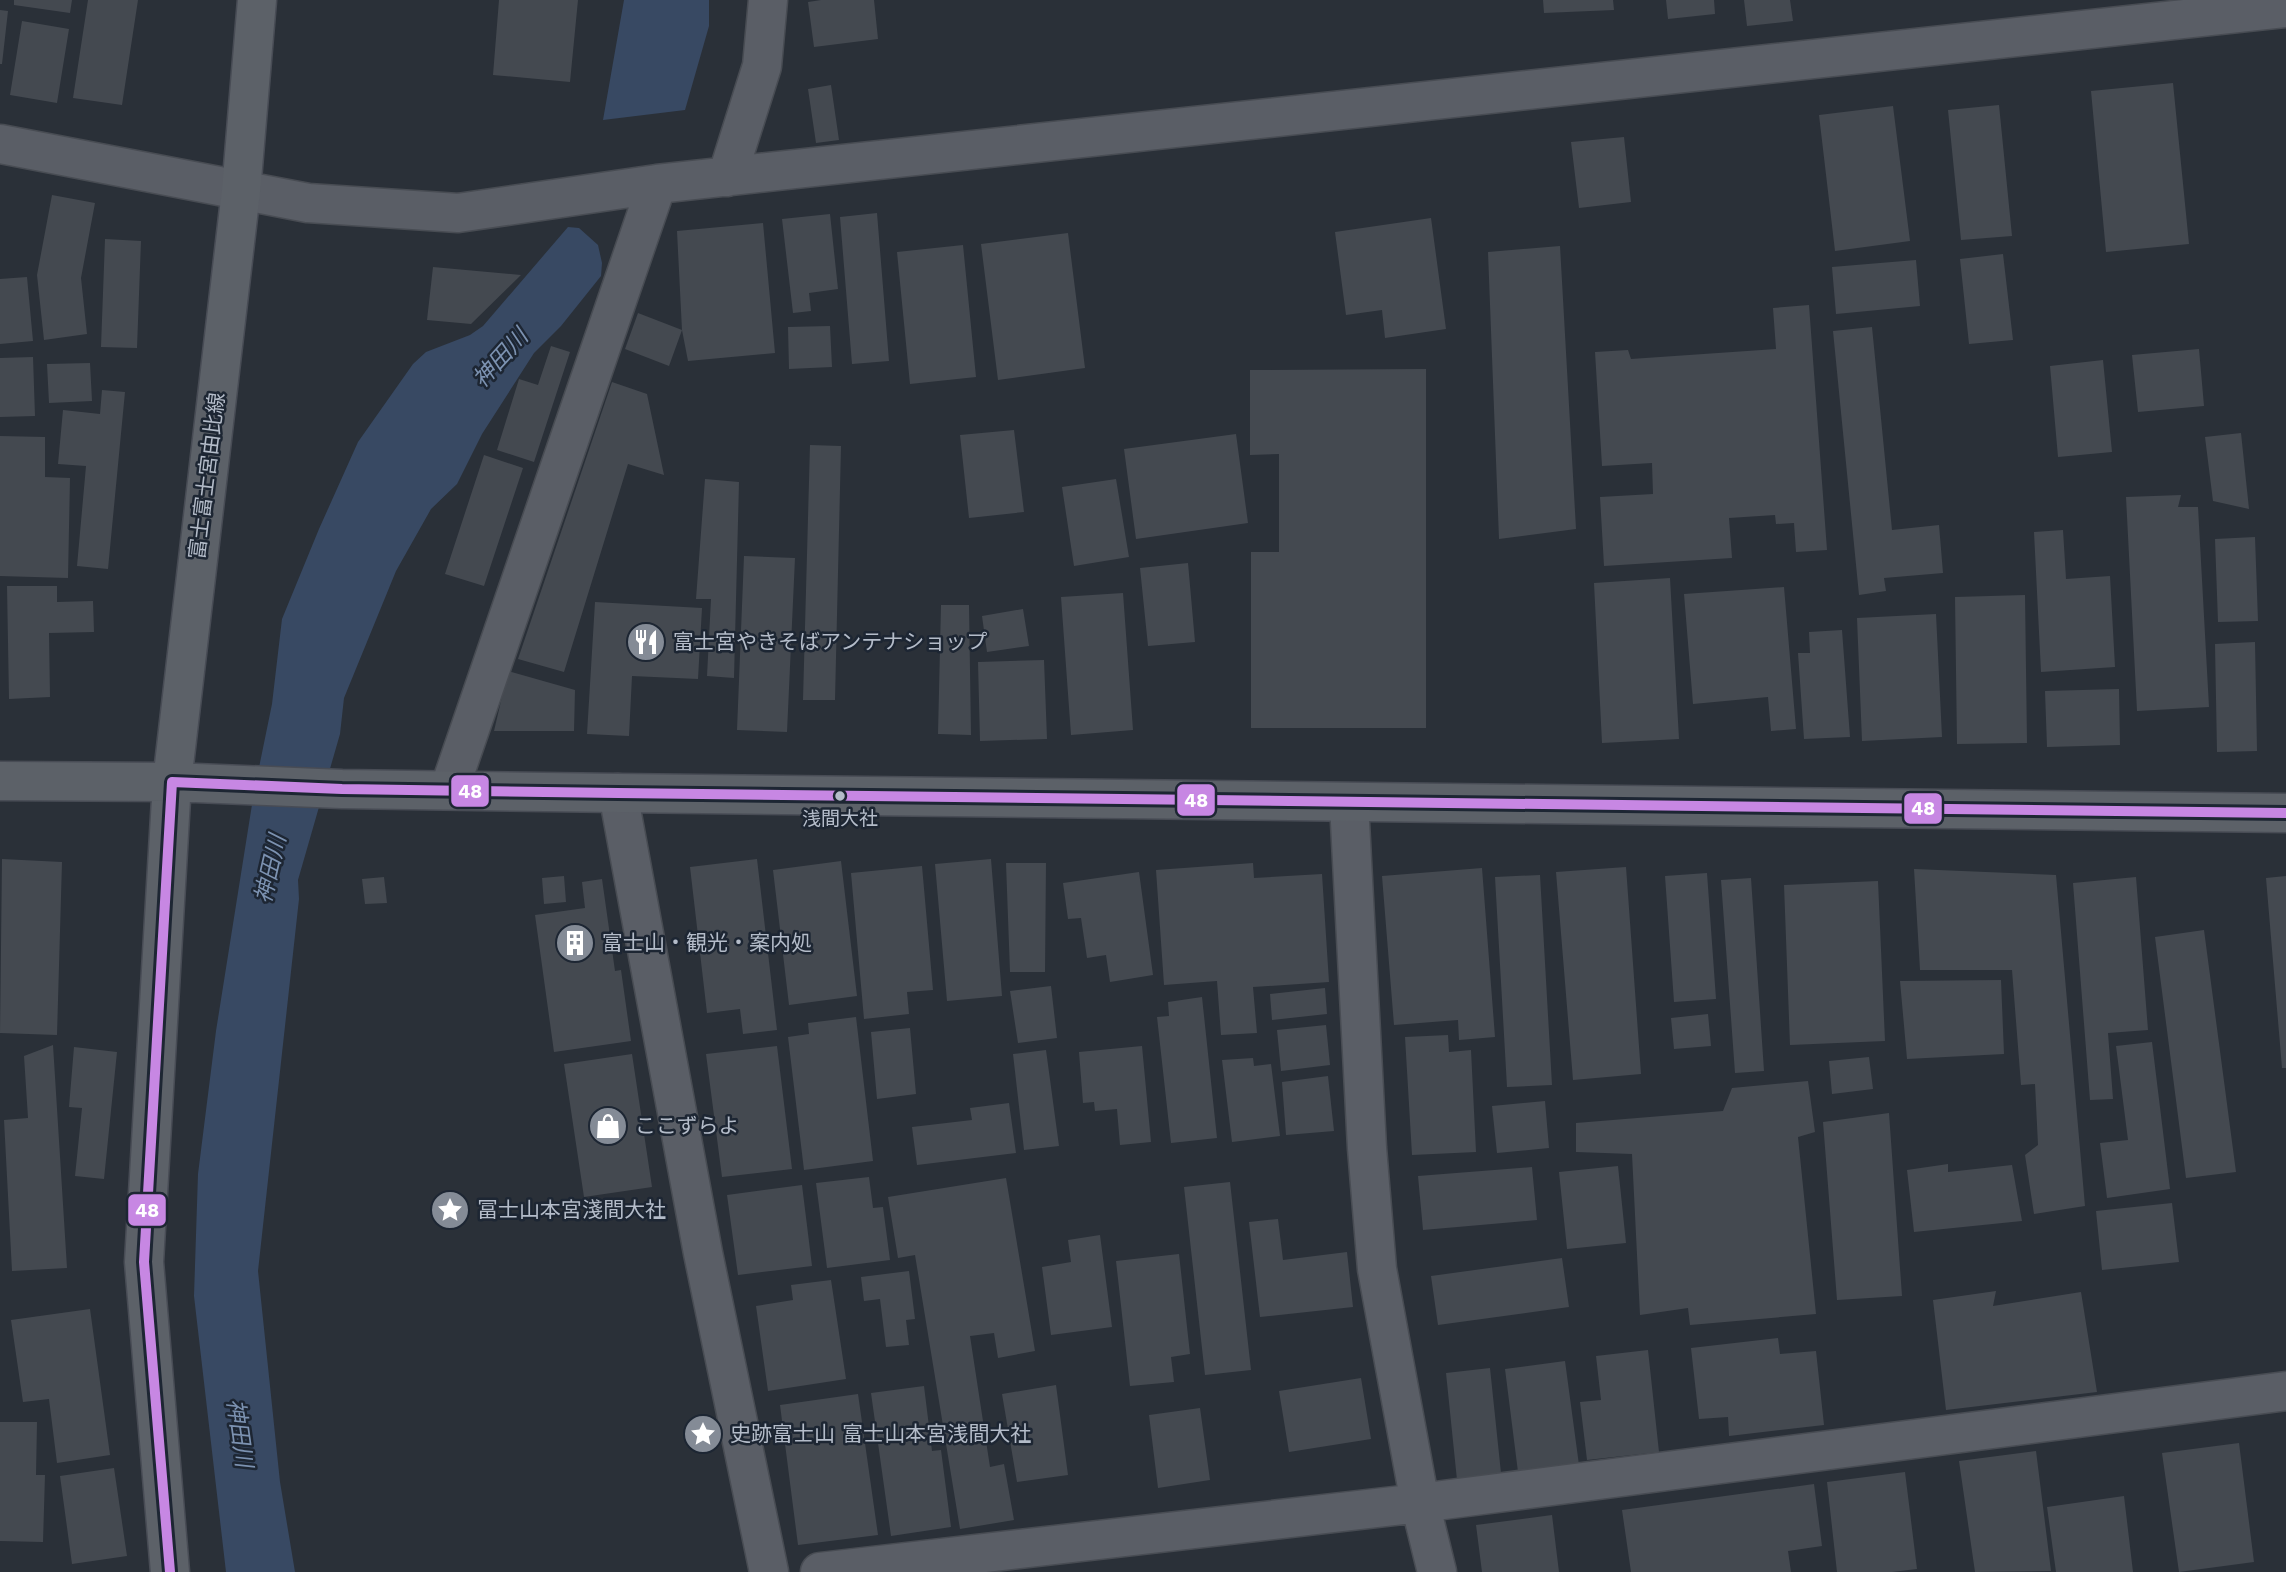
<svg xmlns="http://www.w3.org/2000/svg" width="2286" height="1572" font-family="'Work Sans','Noto Sans JP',sans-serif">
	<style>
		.water { fill: #384963 }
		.building { fill: #444950 }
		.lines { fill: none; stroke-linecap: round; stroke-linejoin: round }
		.minor-casing { stroke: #484c53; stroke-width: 41 }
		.major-casing { stroke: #484c55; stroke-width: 41 }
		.minor { stroke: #5a5e66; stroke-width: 38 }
		.major { stroke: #5c6168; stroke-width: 38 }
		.bus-1-casing { stroke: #1d2633; stroke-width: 16 }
		.bus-1 { stroke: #c787e3; stroke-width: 10 }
		.bus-dot { fill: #b4bcc9; stroke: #1d2633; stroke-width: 2.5 }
		.labels { text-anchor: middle; stroke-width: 5; stroke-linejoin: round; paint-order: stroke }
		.bus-label { font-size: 19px; fill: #b4bcc9; stroke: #1d2633 }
		.street-label { font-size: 21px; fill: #b4bcc9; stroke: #1d2633 }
		.poi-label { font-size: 21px; fill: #b4bcc9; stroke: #1d2633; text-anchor: start }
		.water-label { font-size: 23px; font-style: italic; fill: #7c92b1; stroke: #1d2633 }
		.line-badge { stroke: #1d2633; stroke-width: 2.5 }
		.badge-label { font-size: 19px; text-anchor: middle; font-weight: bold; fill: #fff }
	</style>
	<rect width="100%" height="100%" fill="#2a3038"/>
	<path class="water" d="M 624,0 L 709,0 L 709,26 L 685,110 L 603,120 Z
		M 568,227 L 579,228 L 598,245 L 602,263 L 601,276 L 561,326 L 534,353 L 482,434 L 457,484 L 431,509 L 396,571 L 344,698 L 340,734 L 298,880 L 299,899 L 258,1271 L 280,1482 L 295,1572 L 226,1572 L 194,1296 L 198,1174 L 216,1031 L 254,792 L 272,704 L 282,619 L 319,529 L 358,442 L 413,364 L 426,352 L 470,335 L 483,326 Z"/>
	<path class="building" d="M 14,0 L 72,0 L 70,13 L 14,5 Z
		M 88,0 L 138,0 L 122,105 L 73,98 Z
		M 499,0 L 578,0 L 570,82 L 493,75 Z
		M 821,0 L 874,0 L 878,39 L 814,47 L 808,2 Z
		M 1543,0 L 1613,0 L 1614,10 L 1544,13 Z
		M 1666,0 L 1714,0 L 1715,14 L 1668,19 Z
		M 1744,0 L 1790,0 L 1793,21 L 1747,26 Z
		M 0,10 L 8,11 L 2,64 L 0,64 Z
		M 22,21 L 69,29 L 57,103 L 10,95 Z
		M 2173,83 L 2189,244 L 2106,252 L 2091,91 Z
		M 831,85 L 839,140 L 816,143 L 808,89 Z
		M 1999,105 L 2012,236 L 1961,240 L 1948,110 Z
		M 1893,106 L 1910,241 L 1835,251 L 1819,115 Z
		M 1624,137 L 1631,202 L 1579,208 L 1571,142 Z
		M 52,195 L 95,203 L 81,278 L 87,334 L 44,340 L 37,275 Z
		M 877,213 L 889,361 L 852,364 L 840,217 Z
		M 830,214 L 838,289 L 809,293 L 811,311 L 793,313 L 782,219 Z
		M 1431,218 L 1446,329 L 1385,338 L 1382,310 L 1346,315 L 1335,232 Z
		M 763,223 L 775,353 L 688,361 L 682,330 L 669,366 L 625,349 L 638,313 L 682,330 L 677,231 Z
		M 1068,233 L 1085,368 L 998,380 L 981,244 Z
		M 105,239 L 141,241 L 137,348 L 101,347 Z
		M 963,245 L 976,377 L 910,384 L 897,252 Z
		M 1560,246 L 1576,529 L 1499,539 L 1488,252 Z
		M 2003,254 L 2013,340 L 1969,344 L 1960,259 Z
		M 1916,260 L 1920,306 L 1836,314 L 1832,267 Z
		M 433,267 L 521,275 L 471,324 L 427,320 Z
		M 27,277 L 33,341 L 0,344 L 0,279 Z
		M 1809,305 L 1827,550 L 1796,552 L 1794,523 L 1776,524 L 1775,515 L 1729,518 L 1732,558 L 1604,566 L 1600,497 L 1653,494 L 1652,463 L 1602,466 L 1595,352 L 1628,350 L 1631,359 L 1776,349 L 1773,308 Z
		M 830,326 L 832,367 L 789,369 L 788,327 Z
		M 1872,327 L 1892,530 L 1939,525 L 1943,573 L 1884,578 L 1886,591 L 1859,595 L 1833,331 Z
		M 551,346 L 570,352 L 534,462 L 497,450 L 519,379 L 538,385 Z
		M 2199,349 L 2204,406 L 2138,412 L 2132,355 Z
		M 33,357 L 35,416 L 0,417 L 0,358 Z
		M 2103,360 L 2112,452 L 2058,457 L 2050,366 Z
		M 90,363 L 92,401 L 49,403 L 47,364 Z
		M 1426,369 L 1426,728 L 1251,728 L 1251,552 L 1279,552 L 1279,454 L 1250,455 L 1250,370 Z
		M 612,382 L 647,394 L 664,475 L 628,464 L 564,672 L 518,659 Z
		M 102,390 L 125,392 L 108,569 L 77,566 L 86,466 L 58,464 L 63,410 L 100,414 Z
		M 1014,430 L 1024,512 L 969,518 L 960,435 Z
		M 2241,433 L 2249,509 L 2213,501 L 2205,437 Z
		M 1236,434 L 1248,523 L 1136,539 L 1124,449 Z
		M 0,436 L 45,437 L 45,477 L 70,478 L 68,578 L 0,576 Z
		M 810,445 L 841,446 L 835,700 L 803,700 Z
		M 484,455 L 523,468 L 484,586 L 445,574 Z
		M 705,479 L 739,482 L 734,678 L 707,676 L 711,599 L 696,599 Z
		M 1116,479 L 1129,557 L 1074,566 L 1062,487 Z
		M 2181,495 L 2178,507 L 2198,507 L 2209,707 L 2137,711 L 2126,497 Z
		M 2063,530 L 2066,579 L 2110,576 L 2115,667 L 2041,672 L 2034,532 Z
		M 2255,537 L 2258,621 L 2218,622 L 2215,539 Z
		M 744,556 L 795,558 L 787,732 L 737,730 Z
		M 1188,563 L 1195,642 L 1148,646 L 1140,568 Z
		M 1670,578 L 1679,739 L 1602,743 L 1594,583 Z
		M 7,586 L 57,586 L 57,602 L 93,601 L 94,632 L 49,633 L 50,697 L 9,699 Z
		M 1784,587 L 1796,729 L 1771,731 L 1768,697 L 1693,704 L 1684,594 Z
		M 1123,593 L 1133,730 L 1071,735 L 1061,597 Z
		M 2025,595 L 2027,743 L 1957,744 L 1955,597 Z
		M 595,602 L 702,608 L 698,679 L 632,676 L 629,736 L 587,734 Z
		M 941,605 L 969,605 L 971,735 L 938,734 Z
		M 1023,609 L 1029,646 L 987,652 L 982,616 Z
		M 1936,614 L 1942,737 L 1862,741 L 1857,618 Z
		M 1842,630 L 1850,737 L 1804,739 L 1798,653 L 1810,653 L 1809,632 Z
		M 2255,642 L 2257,751 L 2217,752 L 2215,644 Z
		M 1044,660 L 1047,739 L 980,741 L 978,662 Z
		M 508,671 L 575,690 L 574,731 L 494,731 Z
		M 2119,689 L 2120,745 L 2047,747 L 2045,691 Z
		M 2,859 L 62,862 L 57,1035 L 0,1033 Z
		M 757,859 L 777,1030 L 743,1034 L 740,1009 L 707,1013 L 690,867 Z
		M 991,859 L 1002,996 L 947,1001 L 935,864 Z
		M 841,861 L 857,996 L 789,1005 L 773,870 Z
		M 1006,863 L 1046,863 L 1045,972 L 1010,972 Z
		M 1253,863 L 1254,878 L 1322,874 L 1329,982 L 1253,987 L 1257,1033 L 1221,1035 L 1217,981 L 1164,985 L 1156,870 Z
		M 922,866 L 933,990 L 907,992 L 909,1014 L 864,1019 L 851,873 Z
		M 1626,867 L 1641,1074 L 1573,1080 L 1556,872 Z
		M 1482,868 L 1495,1037 L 1459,1040 L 1458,1020 L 1394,1025 L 1382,876 Z
		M 1914,869 L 2056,875 L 2085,1206 L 2034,1214 L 2025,1155 L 2038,1145 L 2035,1084 L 2021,1085 L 2012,970 L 1920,970 Z
		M 1139,872 L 1153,975 L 1110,982 L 1106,955 L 1087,958 L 1081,918 L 1068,919 L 1063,883 Z
		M 1707,873 L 1716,999 L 1674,1002 L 1665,876 Z
		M 1540,875 L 1552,1085 L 1507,1087 L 1495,877 Z
		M 564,876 L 566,902 L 544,904 L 542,878 Z
		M 2286,876 L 2286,1068 L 2282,1068 L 2266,878 Z
		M 384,877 L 387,903 L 365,904 L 362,879 Z
		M 2136,877 L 2148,1030 L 2108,1033 L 2113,1099 L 2090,1100 L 2073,883 Z
		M 1751,878 L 1764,1071 L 1735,1073 L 1721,880 Z
		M 602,879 L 615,971 L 621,970 L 631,1041 L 554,1052 L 535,915 L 585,908 L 582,882 Z
		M 1878,881 L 1885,1041 L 1790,1045 L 1784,885 Z
		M 2204,930 L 2236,1172 L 2186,1178 L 2155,937 Z
		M 2001,980 L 2004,1054 L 1907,1059 L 1900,981 Z
		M 1051,986 L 1057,1038 L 1018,1043 L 1010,991 Z
		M 1325,988 L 1327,1014 L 1272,1020 L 1270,994 Z
		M 1202,997 L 1217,1138 L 1171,1143 L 1157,1017 L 1169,1016 L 1168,1002 Z
		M 1708,1014 L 1711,1046 L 1674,1049 L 1671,1018 Z
		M 856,1017 L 873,1161 L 804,1170 L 788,1037 L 809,1034 L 808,1023 Z
		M 1326,1025 L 1330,1065 L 1281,1071 L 1277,1030 Z
		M 910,1028 L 916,1094 L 877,1099 L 871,1032 Z
		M 1448,1035 L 1449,1052 L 1471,1050 L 1476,1152 L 1412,1155 L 1405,1037 Z
		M 2152,1042 L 2170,1189 L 2107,1198 L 2100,1143 L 2128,1140 L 2116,1046 Z
		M 53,1045 L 67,1268 L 12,1271 L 4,1120 L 28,1118 L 24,1056 Z
		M 777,1046 L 792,1169 L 722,1177 L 706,1054 Z
		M 1142,1046 L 1151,1142 L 1120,1145 L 1117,1109 L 1095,1111 L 1094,1102 L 1083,1103 L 1079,1052 Z
		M 74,1047 L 117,1052 L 104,1179 L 75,1176 L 82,1108 L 69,1107 Z
		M 1046,1050 L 1059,1146 L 1024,1150 L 1013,1054 Z
		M 632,1054 L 652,1187 L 584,1197 L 564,1064 Z
		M 1869,1057 L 1873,1089 L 1832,1094 L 1829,1061 Z
		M 1253,1058 L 1254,1066 L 1271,1064 L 1280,1136 L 1232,1142 L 1222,1060 Z
		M 1328,1076 L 1334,1131 L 1286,1135 L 1282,1082 Z
		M 1808,1081 L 1815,1132 L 1798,1137 L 1816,1314 L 1690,1325 L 1688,1308 L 1640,1315 L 1632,1154 L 1576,1152 L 1576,1123 L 1723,1111 L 1732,1088 Z
		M 1545,1101 L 1549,1148 L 1497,1153 L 1492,1106 Z
		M 1009,1103 L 1016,1153 L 917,1165 L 912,1127 L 972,1120 L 970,1108 Z
		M 1889,1113 L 1902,1296 L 1837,1300 L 1823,1122 Z
		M 1948,1164 L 1948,1172 L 2012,1165 L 2022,1221 L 1914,1232 L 1907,1170 Z
		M 1618,1166 L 1626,1243 L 1567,1249 L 1559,1172 Z
		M 1532,1167 L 1537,1220 L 1423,1230 L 1418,1176 Z
		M 869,1177 L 873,1208 L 883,1207 L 890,1260 L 827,1268 L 816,1183 Z
		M 1006,1178 L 1035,1351 L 998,1358 L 994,1333 L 970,1336 L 990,1467 L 1004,1464 L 1014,1520 L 960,1529 L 915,1255 L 898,1258 L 888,1197 Z
		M 1230,1182 L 1251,1370 L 1205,1375 L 1184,1187 Z
		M 802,1185 L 812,1266 L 738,1275 L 727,1195 Z
		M 2172,1203 L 2179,1262 L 2102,1270 L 2096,1211 Z
		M 1278,1219 L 1283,1260 L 1347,1252 L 1353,1307 L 1260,1317 L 1249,1222 Z
		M 1100,1235 L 1112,1327 L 1051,1335 L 1042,1267 L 1071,1262 L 1068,1240 Z
		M 1179,1254 L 1190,1354 L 1171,1357 L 1174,1382 L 1130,1386 L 1116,1261 Z
		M 1562,1258 L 1569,1307 L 1438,1325 L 1431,1276 Z
		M 909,1271 L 915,1319 L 906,1320 L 909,1345 L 886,1347 L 880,1299 L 864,1301 L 861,1277 Z
		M 831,1280 L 846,1379 L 768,1391 L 756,1306 L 793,1300 L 791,1285 Z
		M 1996,1291 L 1993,1306 L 2081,1292 L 2097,1392 L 1946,1410 L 1933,1300 Z
		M 90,1309 L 110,1455 L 57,1463 L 49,1399 L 23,1402 L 11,1320 Z
		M 1778,1338 L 1780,1354 L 1816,1351 L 1824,1425 L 1729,1436 L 1728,1417 L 1699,1419 L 1691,1348 Z
		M 1648,1350 L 1659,1452 L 1587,1460 L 1580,1402 L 1601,1400 L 1596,1356 Z
		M 1565,1361 L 1579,1465 L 1518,1472 L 1505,1369 Z
		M 1490,1368 L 1501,1473 L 1457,1480 L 1446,1373 Z
		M 1361,1378 L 1371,1439 L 1289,1452 L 1279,1391 Z
		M 1056,1385 L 1068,1475 L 1017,1482 L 1002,1394 Z
		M 924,1386 L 932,1451 L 941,1450 L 951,1527 L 891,1536 L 871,1393 Z
		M 858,1394 L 878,1535 L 798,1545 L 780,1405 Z
		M 1200,1408 L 1210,1480 L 1158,1488 L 1149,1415 Z
		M 0,1422 L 37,1422 L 36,1475 L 45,1475 L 43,1542 L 0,1541 Z
		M 2239,1443 L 2254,1562 L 2179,1572 L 2162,1453 Z
		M 2036,1451 L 2051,1571 L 1975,1572 L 1959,1461 Z
		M 114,1468 L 127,1556 L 72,1564 L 60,1476 Z
		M 1905,1472 L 1917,1569 L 1892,1572 L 1837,1572 L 1827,1482 Z
		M 1814,1484 L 1822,1546 L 1788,1551 L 1791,1572 L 1631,1572 L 1622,1510 Z
		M 2124,1496 L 2133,1572 L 2056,1572 L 2047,1507 Z
		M 1552,1515 L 1559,1572 L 1482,1572 L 1476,1525 Z"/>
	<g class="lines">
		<defs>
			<path id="minor" d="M 0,144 L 308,203 L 458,213 L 657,184 L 2286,8
				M 727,177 L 762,66 L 768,0
				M 449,790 L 657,184
				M 618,793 L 703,1253 L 769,1572
				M 1349,803 L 1367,1148 L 1377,1269 L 1420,1503 L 1437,1572
				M 820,1572 L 1420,1503 L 2286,1391"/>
			<path id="major" d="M 0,781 L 172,782 L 241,191 L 257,0
				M 170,1572 L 144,1262 L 172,782 L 342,789 L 618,793 L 2286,813"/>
		</defs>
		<use href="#minor" class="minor-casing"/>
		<use href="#major" class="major-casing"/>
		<use href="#minor" class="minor"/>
		<use href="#major" class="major"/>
		<defs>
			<path id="bus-1" d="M 170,1572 L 144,1262 L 172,782 L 342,789 L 618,793 L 2286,813"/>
		</defs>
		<use href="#bus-1" class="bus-1-casing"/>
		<use href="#bus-1" class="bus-1"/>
	</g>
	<defs>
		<symbol id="restaurant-disc" viewBox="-11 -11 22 22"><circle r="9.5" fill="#848b96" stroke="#1d2633"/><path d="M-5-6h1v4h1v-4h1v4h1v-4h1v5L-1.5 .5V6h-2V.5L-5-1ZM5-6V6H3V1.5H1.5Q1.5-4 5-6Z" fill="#fff"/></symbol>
		<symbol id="building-disc" viewBox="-11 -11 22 22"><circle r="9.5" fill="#848b96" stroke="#1d2633"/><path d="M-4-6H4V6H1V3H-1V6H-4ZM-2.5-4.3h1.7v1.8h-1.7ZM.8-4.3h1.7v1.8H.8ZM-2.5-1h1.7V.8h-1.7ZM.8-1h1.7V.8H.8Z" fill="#fff"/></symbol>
		<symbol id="shop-disc" viewBox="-11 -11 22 22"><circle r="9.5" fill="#848b96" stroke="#1d2633"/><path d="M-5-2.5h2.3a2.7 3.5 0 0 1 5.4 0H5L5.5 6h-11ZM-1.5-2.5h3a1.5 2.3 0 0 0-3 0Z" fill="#fff"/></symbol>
		<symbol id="sight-disc" viewBox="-11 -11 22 22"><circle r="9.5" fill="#848b96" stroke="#1d2633"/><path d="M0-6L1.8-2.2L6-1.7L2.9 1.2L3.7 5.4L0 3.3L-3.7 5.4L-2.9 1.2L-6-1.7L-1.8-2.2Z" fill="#fff"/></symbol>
	</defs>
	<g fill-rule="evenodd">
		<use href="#restaurant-disc" x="624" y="620" width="44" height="44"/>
		<use href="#building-disc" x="553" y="921" width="44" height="44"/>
		<use href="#shop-disc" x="586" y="1104" width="44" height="44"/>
		<use href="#sight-disc" x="428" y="1188" width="44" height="44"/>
		<use href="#sight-disc" x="681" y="1412" width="44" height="44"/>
	</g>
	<circle class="bus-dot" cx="840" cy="796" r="6"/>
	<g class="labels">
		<g class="bus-label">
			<text x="840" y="825">浅間大社</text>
		</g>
		<g class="street-label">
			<text transform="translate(207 476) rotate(-83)" y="7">富士富士宮由比線</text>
		</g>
		<g class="poi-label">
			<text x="673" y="649">富士宮やきそばアンテナショップ</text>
			<text x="602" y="950">富士山・観光・案内処</text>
			<text x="635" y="1133">ここずらよ</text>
			<text x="477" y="1217">冨士山本宮淺間大社</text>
			<text x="730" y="1441">史跡富士山 富士山本宮浅間大社</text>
		</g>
		<g class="water-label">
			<text transform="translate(500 358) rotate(-48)" y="8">神田川</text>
			<text transform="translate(270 869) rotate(-77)" y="8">神田川</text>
			<text transform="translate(240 1433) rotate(82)" y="8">神田川</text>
		</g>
	</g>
	<g class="line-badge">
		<rect x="450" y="774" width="40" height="34" rx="7" fill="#c787e3"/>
		<rect x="1176" y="783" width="40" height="34" rx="7" fill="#c787e3"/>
		<rect x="1903" y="792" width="40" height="33" rx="7" fill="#c787e3"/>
		<rect x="127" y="1193" width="40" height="34" rx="7" fill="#c787e3"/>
	</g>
	<g class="badge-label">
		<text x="470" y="798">48</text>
		<text x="1196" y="807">48</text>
		<text x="1923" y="815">48</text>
		<text x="147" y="1217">48</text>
	</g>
</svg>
